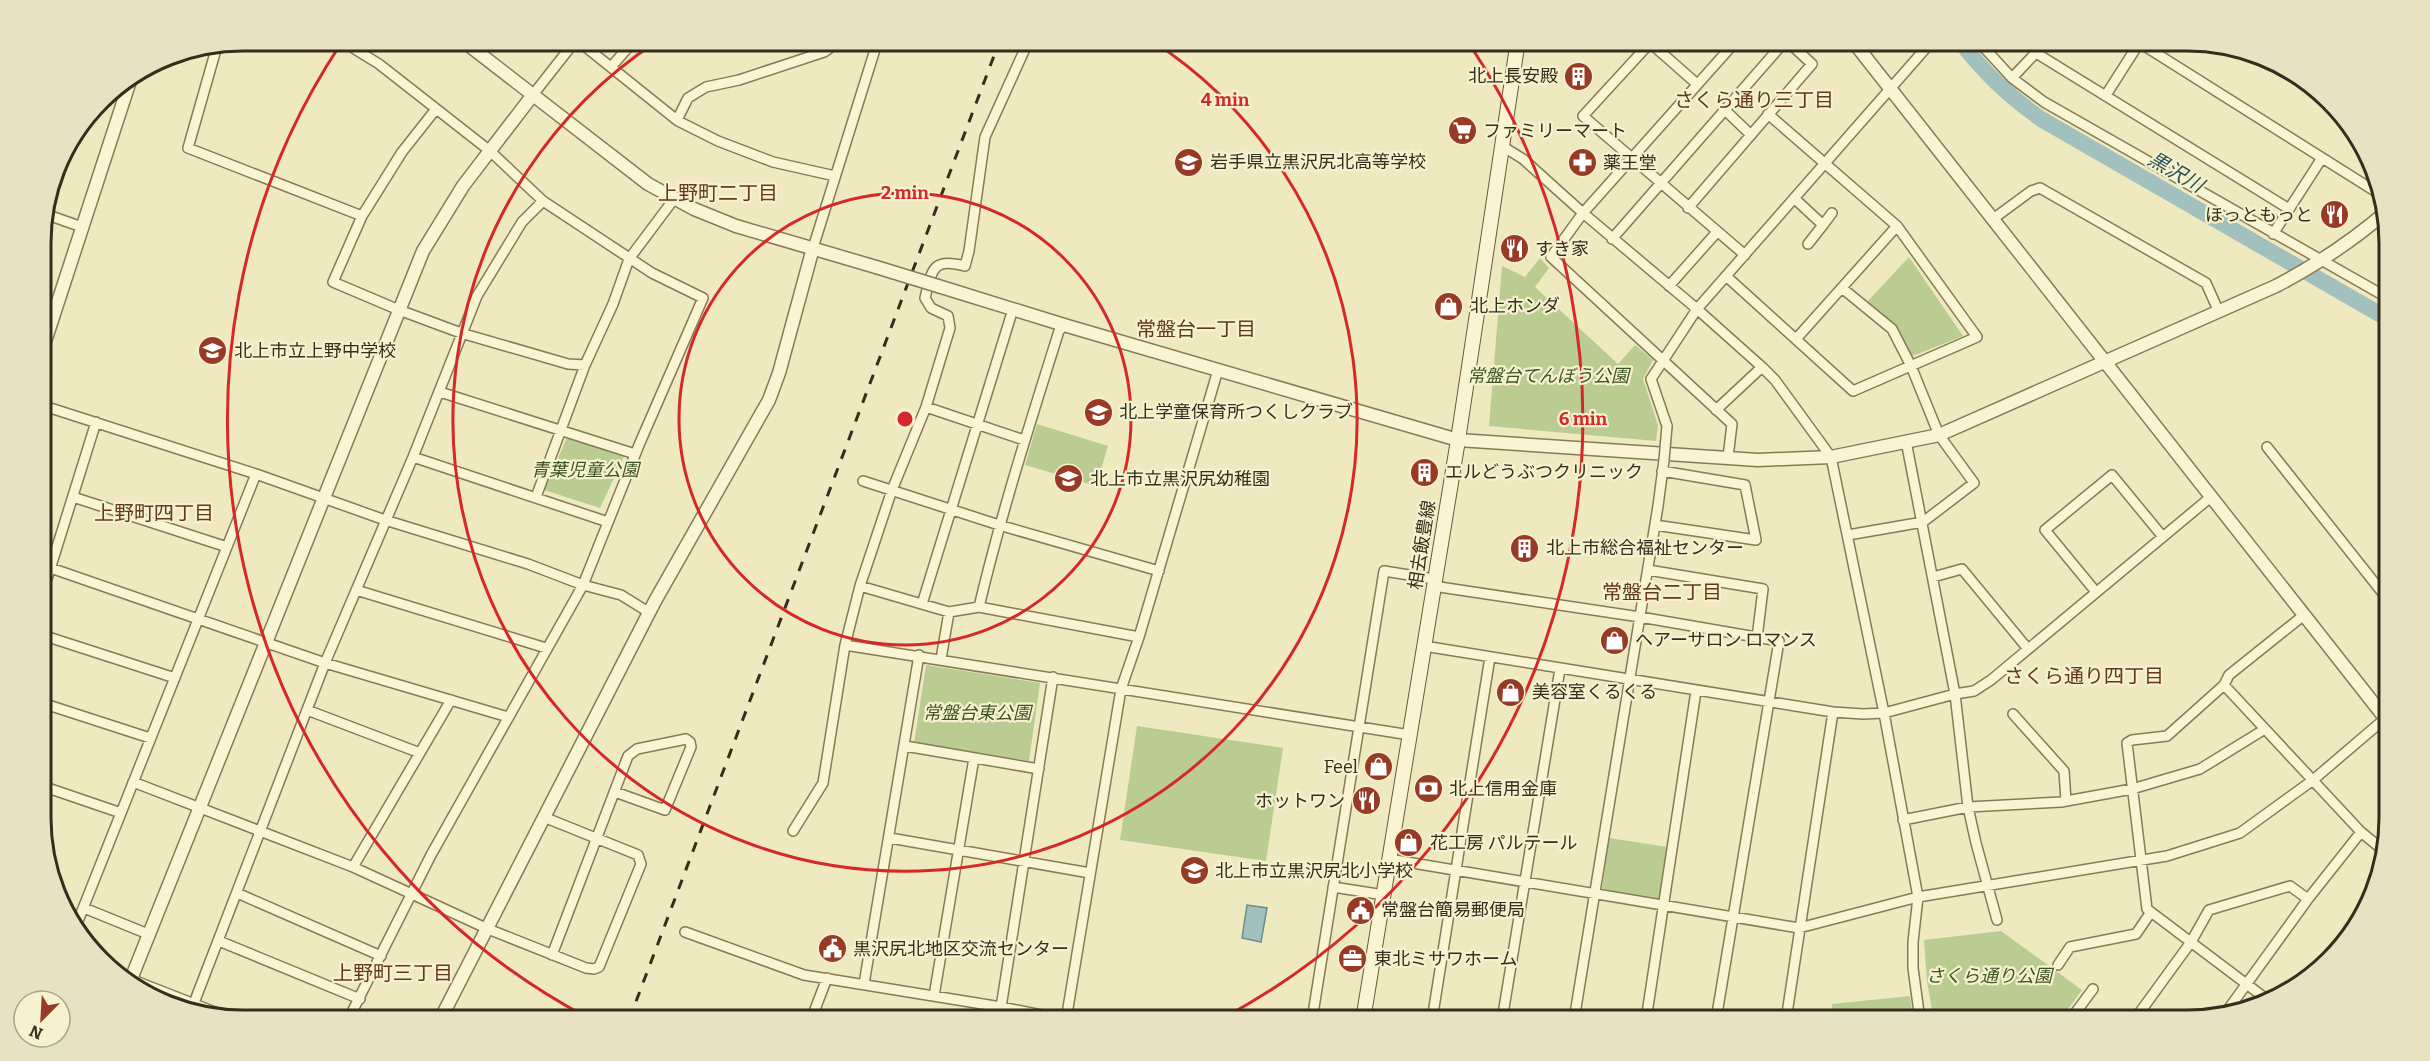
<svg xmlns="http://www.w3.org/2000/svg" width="2430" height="1061" font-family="Bitter,'Noto Sans JP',serif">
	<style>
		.green { fill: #bbcc93 }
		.water { fill: #a2c0bd; stroke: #6a8e8b; stroke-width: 1.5 }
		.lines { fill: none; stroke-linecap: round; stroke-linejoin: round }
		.river { stroke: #a2c0bd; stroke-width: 16 }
		.minor-casing { stroke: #877a57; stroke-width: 12 }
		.tertiary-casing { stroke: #877a57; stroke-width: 15 }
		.secondary-casing { stroke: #695a3b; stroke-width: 16 }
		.minor { stroke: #f9f5d2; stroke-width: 9 }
		.tertiary { stroke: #f9f5d2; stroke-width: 12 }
		.secondary { stroke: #f9f5d2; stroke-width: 14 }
		.rail { stroke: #362e1c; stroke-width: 3; stroke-dasharray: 10 10; stroke-linecap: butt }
		.minor-bridge-casing { stroke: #877a57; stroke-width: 12; stroke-linecap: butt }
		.tertiary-bridge-casing { stroke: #877a57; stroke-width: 15; stroke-linecap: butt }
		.minor-bridge { stroke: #f9f5d2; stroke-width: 9 }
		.tertiary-bridge { stroke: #f9f5d2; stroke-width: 12 }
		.ring { fill: none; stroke: #d62828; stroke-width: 3 }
		.labels { text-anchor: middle; stroke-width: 4.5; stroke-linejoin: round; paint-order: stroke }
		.poi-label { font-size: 18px; fill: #362e1c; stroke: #f6f2cf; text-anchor: start }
		.park-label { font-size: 18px; font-style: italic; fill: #3e5322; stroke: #f6f2cf }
		.street-label { font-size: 18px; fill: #362e1c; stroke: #f6f2cf }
		.neighbourhood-label { font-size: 20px; fill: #63381b; stroke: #f6f2cf }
		.water-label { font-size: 20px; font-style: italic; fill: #2b5156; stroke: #f6f2cf }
		.rim { fill: none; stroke: #362e1c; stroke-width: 3 }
		.centre { fill: #d62828; stroke: #f6f2cf; stroke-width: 3 }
		.ring-label { font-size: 18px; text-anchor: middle; font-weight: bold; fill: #d62828; stroke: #f6f2cf; stroke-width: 4.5; stroke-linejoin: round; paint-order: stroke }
	</style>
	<rect width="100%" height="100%" fill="#eee9bf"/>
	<path class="green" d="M 1909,257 L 1963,336 L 1910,357 L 1895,326 L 1867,302 Z
		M 1540,258 L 1549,268 L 1535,287 L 1618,364 L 1635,345 L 1653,360 L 1643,379 L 1658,425 L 1656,441 L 1489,426 L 1502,266 L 1525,277 Z
		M 1037,424 L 1108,446 L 1096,486 L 1025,465 Z
		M 570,431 L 627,450 L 600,508 L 544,490 Z
		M 926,665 L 1040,683 L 1029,761 L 914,744 Z
		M 1137,726 L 1283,748 L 1266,861 L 1120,840 Z
		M 1609,838 L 1668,847 L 1659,900 L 1602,889 Z
		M 2001,931 L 2082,990 L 2060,1020 L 1934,1020 L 1927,982 L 1924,940 Z
		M 1910,996 L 1913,1020 L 1831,1020 L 1832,1004 Z"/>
	<path class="water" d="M 1247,905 L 1267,908 L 1261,942 L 1242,938 Z"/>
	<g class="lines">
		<path class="river" d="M 1959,40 C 1985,74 2007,94 2041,119 L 2388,319"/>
		<defs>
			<path id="minor" d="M 340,40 L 379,64 L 490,151 L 543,201 L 652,273 L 703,298 L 639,445 L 583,585 L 431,855 L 348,1020
				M 577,40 L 678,121 L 718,141 L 773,162 L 835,176
				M 1647,40 L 1697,84
				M 1977,40 L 2012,78 L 2044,102 L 2388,298
				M 2135,40 L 2378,193
				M 1650,43 L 1583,116 L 1745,255
				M 217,46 L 188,148 L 362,216
				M 2036,53 L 2289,209
				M 611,67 L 632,43 L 638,40
				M 2012,78 L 2048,40
				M 118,85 L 127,88
				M 2106,95 L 2141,40
				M 532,96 L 576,40
				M 436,109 L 402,152 L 362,216 L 333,282 L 399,310 L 461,333 L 568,364 L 585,365
				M 1725,110 L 1751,135
				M 677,120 L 688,98 L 706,87 L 739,80 L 824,52 L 841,40
				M 1502,146 L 1523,159 L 1583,213 L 1697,309 L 1762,367 L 1775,380 L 1831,457 L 1884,713 L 1918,897 L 1913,942 L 1913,968 L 1920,1020
				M 1795,199 L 1823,225 L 1808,244
				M 1688,208 L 1812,64 L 1786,40
				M 45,214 L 82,227
				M 1993,219 L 2031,191 L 2040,188 L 2206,283 L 2218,310
				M 1823,225 L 1832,213
				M 2273,234 L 2322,158
				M 1612,239 L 1786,40
				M 813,248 L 878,40
				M 1726,276 L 1853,391 L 1977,337 L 1897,226 L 1768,114
				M 1669,286 L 1717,232
				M 1842,288 L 1892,329 L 1911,366 L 1939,435 L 1974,483 L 1923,522 L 1848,535
				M 1796,339 L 1897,226
				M 440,392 L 635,454
				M 41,405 L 256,474 L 385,520 L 528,564 L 583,585 L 621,595 L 650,613
				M 926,407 L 1024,440
				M 1716,410 L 1762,367
				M 1667,426 L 1651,379 L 1697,309 L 1933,40
				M 1906,441 L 1955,694 L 1968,807 L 1976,843 L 1997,920
				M 2267,447 L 2389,601
				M 413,457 L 608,522
				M 1728,457 L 1732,424 L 1551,257 L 1583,213 L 1737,40
				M 863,481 L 999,525 L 1159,571
				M 73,497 L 227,547
				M 536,497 L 585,365 L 613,304 L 629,259 L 674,199
				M 1655,525 L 1756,540 L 1745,485 L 1662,471
				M 42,565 L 325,663 L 508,717
				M 1648,570 L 1763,589 L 1757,638
				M 1933,577 L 1962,569 L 2028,649
				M 860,586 L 949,612 L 979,607 L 1139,637
				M 1433,586 L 1640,617 L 1779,641 L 1716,1020
				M 356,590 L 546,648
				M 2096,592 L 2045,530 L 2112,475 L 2163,537
				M 42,595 L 96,422
				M 922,604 L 1013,309
				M 979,607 C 1001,514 1030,423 1059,331 L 1064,325
				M 2304,615 L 2229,675 L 2224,685 L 2361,832 L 2383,850
				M 42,635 L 175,678
				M 845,645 L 1410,735
				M 1424,646 L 1833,712 L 1863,714 L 1884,713 L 1955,694 L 1974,691 L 1991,680 L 2212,496
				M 941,659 L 949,612
				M 2224,685 L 2167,736 L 2132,740 L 2127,743 L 2147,909 L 2265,998
				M 42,703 L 150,738
				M 307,710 L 420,753
				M 2013,714 L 2064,771 L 2066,801
				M 905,746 L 1039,769
				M 133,782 L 353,867 L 488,929 L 586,968 L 594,969 L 599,967 L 641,864 L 638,855 L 546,818
				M 42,786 L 121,813
				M 1903,820 L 1968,807 L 2061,802 L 2132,789 L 2200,769 L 2265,729
				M 793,831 L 823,783 L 845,645 L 860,586 L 892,490 L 926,407 L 950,328 L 948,316 L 931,308 L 925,298 C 932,270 932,257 965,266 L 969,251 L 985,137 L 1029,40
				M 42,833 L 52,868
				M 890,838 L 1090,873
				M 1389,859 L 1799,928 L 1918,897 L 2167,856 L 2240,833 L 2313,780 L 2388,716
				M 353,867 L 451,700
				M 1333,887 L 1384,895
				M 237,893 L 381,956
				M 84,908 L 148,934
				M 76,926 L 256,474
				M 685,932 L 804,975 L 1001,1007 L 1067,1020
				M 219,941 L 360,999
				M 552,955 L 628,756 L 637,749 L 686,739 L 690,742 L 691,747 L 665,810 L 615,792
				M 2058,965 L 2070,947 L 2136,934 L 2151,912
				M 133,980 L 230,1018
				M 864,984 L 919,655
				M 934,996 L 974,758
				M 194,1003 L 325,663 L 413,457 L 477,296 L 522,222 L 543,201
				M 2227,1011 L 2308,899 L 2361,832
				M 2135,1019 L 2191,942 L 2209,910 L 2290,886 L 2308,899
				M 811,1020 L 827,978
				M 999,1020 L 1053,677
				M 1066,1020 L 1121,689 L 1139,637 L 1218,370
				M 1312,1020 L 1384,571 L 1434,579
				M 1432,1020 L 1490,657
				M 1502,1020 L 1560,669
				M 1574,1020 L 1658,506 L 1664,460
				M 1646,1020 L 1696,691
				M 1786,1020 L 1833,712
				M 2070,1020 L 2093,989"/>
			<path id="tertiary" d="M 462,40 L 648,184 L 694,209 L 736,226 L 876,267
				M 1852,40 L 2389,723
				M 938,286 L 1064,325 L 1458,440 L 1758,460 L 1831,457 L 1939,435 L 2276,286 C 2318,264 2351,242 2386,212
				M 41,354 L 131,78
				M 131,979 L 423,251 L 463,186 L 532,96
				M 440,1020 L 655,601 L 769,400 L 779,373 L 813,248"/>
			<path id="secondary" d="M 1363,1020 L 1458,440 L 1518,40"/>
		</defs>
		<use href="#minor" class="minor-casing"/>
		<use href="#tertiary" class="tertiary-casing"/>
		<use href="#secondary" class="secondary-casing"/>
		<use href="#minor" class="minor"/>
		<use href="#tertiary" class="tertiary"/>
		<use href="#secondary" class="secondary"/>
		<path class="rail" d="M 629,1020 L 1000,40"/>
		<defs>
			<path id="minor-bridge" d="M 1664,460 L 1667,426"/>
			<path id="tertiary-bridge" d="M 876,267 L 938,286"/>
		</defs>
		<use href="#minor-bridge" class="minor-bridge-casing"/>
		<use href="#tertiary-bridge" class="tertiary-bridge-casing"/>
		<use href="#minor-bridge" class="minor-bridge"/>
		<use href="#tertiary-bridge" class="tertiary-bridge"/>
	</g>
	<g class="ring">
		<circle cx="905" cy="419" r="226"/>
		<path d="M1154 42A452 452 0 1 1 656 42"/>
		<path d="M592 1020A678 678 0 0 1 340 45M1470 45A678 678 0 0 1 1223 1018"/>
	</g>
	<defs>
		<symbol id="building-disc" viewBox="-11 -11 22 22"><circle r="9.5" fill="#973b26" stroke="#f6f2cf"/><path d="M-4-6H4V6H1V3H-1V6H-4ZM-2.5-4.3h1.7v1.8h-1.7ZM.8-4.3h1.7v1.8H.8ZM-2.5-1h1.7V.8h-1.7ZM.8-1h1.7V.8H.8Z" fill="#fff"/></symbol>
		<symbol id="supermarket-disc" viewBox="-11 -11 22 22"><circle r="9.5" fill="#973b26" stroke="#f6f2cf"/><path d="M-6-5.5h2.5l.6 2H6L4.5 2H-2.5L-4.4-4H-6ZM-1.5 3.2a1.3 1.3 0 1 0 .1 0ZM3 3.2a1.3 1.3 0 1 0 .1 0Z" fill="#fff"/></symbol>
		<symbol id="school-disc" viewBox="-11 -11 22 22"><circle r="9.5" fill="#973b26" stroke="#f6f2cf"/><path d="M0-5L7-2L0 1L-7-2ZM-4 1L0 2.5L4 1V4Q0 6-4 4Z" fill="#fff"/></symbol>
		<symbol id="pharmacy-disc" viewBox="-11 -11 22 22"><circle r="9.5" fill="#973b26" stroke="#f6f2cf"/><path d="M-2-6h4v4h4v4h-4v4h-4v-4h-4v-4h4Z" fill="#fff"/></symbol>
		<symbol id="restaurant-disc" viewBox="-11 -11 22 22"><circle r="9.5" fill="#973b26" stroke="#f6f2cf"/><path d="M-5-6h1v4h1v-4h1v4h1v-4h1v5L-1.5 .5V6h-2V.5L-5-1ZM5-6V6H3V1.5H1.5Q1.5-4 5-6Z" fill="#fff"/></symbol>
		<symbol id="shop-disc" viewBox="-11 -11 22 22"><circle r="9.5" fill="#973b26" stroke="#f6f2cf"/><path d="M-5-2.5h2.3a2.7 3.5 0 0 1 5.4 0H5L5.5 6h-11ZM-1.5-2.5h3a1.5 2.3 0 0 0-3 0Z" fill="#fff"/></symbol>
		<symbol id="bank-disc" viewBox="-11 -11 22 22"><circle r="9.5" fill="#973b26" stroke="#f6f2cf"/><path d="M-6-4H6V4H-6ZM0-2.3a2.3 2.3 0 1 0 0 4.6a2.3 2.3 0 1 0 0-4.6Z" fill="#fff"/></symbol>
		<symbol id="civic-disc" viewBox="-11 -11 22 22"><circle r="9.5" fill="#973b26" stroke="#f6f2cf"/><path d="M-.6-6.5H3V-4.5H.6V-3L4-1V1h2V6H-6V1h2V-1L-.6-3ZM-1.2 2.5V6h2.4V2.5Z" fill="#fff"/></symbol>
		<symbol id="office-disc" viewBox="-11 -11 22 22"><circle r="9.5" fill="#973b26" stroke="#f6f2cf"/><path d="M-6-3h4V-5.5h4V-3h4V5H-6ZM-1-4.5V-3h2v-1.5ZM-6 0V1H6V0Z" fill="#fff"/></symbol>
	</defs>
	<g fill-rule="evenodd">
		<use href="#building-disc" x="1562" y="60" width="33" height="33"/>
		<use href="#supermarket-disc" x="1446" y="114" width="33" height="33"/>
		<use href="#school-disc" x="1172" y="146" width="33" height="33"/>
		<use href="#pharmacy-disc" x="1566" y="146" width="33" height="33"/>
		<use href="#restaurant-disc" x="2318" y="198" width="33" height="33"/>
		<use href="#restaurant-disc" x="1498" y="232" width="33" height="33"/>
		<use href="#shop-disc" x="1432" y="290" width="33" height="33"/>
		<use href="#school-disc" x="196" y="334" width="33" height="33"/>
		<use href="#school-disc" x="1082" y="396" width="33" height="33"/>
		<use href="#building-disc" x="1408" y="456" width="33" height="33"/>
		<use href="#school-disc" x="1052" y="462" width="33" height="33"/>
		<use href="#building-disc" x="1508" y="532" width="33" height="33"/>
		<use href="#shop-disc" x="1598" y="624" width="33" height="33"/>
		<use href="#shop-disc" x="1494" y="676" width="33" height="33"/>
		<use href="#shop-disc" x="1362" y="750" width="33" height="33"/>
		<use href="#bank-disc" x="1412" y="772" width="33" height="33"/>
		<use href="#restaurant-disc" x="1350" y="784" width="33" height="33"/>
		<use href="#shop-disc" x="1392" y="826" width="33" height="33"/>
		<use href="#school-disc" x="1178" y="854" width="33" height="33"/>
		<use href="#civic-disc" x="1344" y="894" width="33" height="33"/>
		<use href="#civic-disc" x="816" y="932" width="33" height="33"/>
		<use href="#office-disc" x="1336" y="942" width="33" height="33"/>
	</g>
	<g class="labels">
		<g class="poi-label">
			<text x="1558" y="82" text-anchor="end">北上長安殿</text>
			<text x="1483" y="137">ファミリーマート</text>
			<text x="1210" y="168">岩手県立黒沢尻北高等学校</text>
			<text x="1603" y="169">薬王堂</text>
			<text x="2313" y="221" text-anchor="end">ほっともっと</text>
			<text x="1535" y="255">すき家</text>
			<text x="1470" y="312">北上ホンダ</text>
			<text x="234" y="357">北上市立上野中学校</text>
			<text x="1119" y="418">北上学童保育所つくしクラブ</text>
			<text x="1445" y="478">エルどうぶつクリニック</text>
			<text x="1090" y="485">北上市立黒沢尻幼稚園</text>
			<text x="1546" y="554">北上市総合福祉センター</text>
			<text x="1635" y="646">ヘアーサロン ロマンス</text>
			<text x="1532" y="698">美容室くるくる</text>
			<text x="1358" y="773" text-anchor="end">Feel</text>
			<text x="1449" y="795">北上信用金庫</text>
			<text x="1345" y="807" text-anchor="end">ホットワン</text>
			<text x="1430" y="849">花工房 パルテール</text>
			<text x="1215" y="877">北上市立黒沢尻北小学校</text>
			<text x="1381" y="916">常盤台簡易郵便局</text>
			<text x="853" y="955">黒沢尻北地区交流センター</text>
			<text x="1374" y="965">東北ミサワホーム</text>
		</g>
		<g class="park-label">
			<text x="1548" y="382">常盤台てんぼう公園</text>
			<text x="585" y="476">青葉児童公園</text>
			<text x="977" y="719">常盤台東公園</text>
			<text x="1989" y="982">さくら通り公園</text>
		</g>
		<g class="street-label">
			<text transform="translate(1422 545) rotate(-81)" y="6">相去飯豊線</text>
		</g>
		<g class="neighbourhood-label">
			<text x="1754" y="107">さくら通り三丁目</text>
			<text x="718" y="200">上野町二丁目</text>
			<text x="1196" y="336">常盤台一丁目</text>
			<text x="154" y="520">上野町四丁目</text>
			<text x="1662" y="599">常盤台二丁目</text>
			<text x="2084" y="683">さくら通り四丁目</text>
			<text x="393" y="980">上野町三丁目</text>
		</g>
		<g class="water-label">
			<text transform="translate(2176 172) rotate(30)" y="7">黒沢川</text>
		</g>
	</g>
	<path d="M0 0H2430V1061H0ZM243 51H2187A192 192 0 0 1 2379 243V818A192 192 0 0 1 2187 1010H243A192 192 0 0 1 51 818V243A192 192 0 0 1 243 51Z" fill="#e7e2c1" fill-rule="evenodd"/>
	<path class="rim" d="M243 51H2187A192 192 0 0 1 2379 243V818A192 192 0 0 1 2187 1010H243A192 192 0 0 1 51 818V243A192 192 0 0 1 243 51Z"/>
	<circle cx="905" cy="419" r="9" class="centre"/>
	<g class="ring-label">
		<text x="1225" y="106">4 min</text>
		<text x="905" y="199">2 min</text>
		<text x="1583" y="425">6 min</text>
	</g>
	<g transform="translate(42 1019) rotate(204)"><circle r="28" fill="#f6f2cf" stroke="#a9a487" stroke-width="1.5"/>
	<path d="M0-4.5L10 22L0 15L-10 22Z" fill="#973b26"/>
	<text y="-9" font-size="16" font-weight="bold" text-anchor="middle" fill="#362e1c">N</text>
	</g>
</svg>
